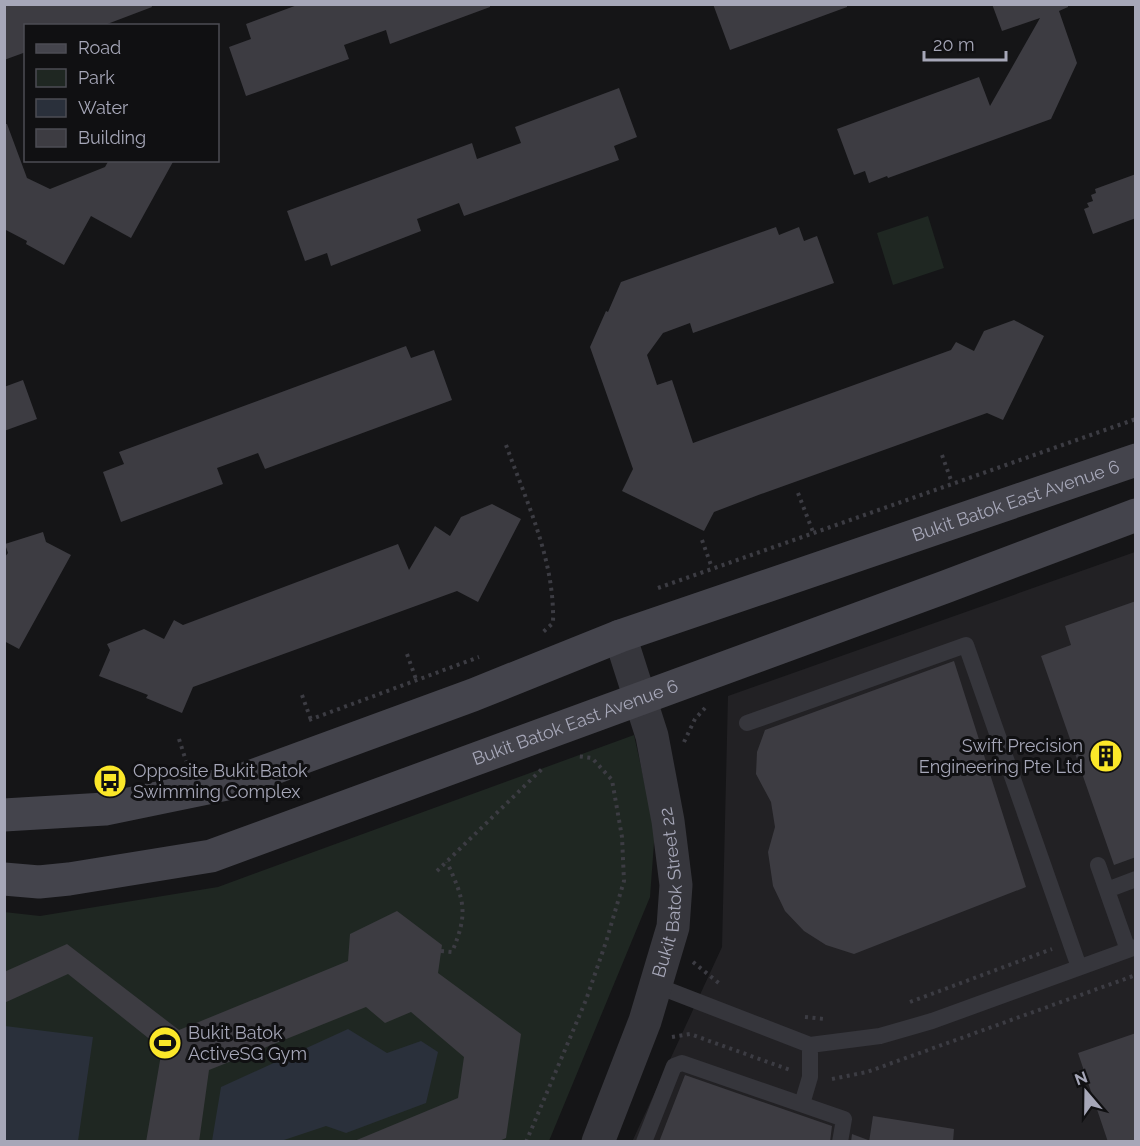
<svg xmlns="http://www.w3.org/2000/svg" width="1140" height="1146" font-family="Raleway,sans-serif">
	<style>
		.built { fill: #222124 }
		.green { fill: #1f2722 }
		.water { fill: #2a303b }
		.building { fill: #3d3c42 }
		.lines { fill: none; stroke-linecap: round; stroke-linejoin: round }
		.path { stroke: #3c3c43; stroke-width: 4; stroke-dasharray: 3 4.5; stroke-linecap: butt }
		.service { stroke: #36363c; stroke-width: 16 }
		.minor { stroke: #36363c; stroke-width: 33 }
		.secondary { stroke: #44444c; stroke-width: 33 }
		.labels { text-anchor: middle; stroke-width: 6; stroke-linejoin: round; paint-order: stroke }
		.street-label { font-size: 18px; fill: #a6a7b8; stroke: #101012 }
		.poi-label { font-size: 18px; fill: #a6a7b8; stroke: #101012; text-anchor: start }
	</style>
	<rect width="100%" height="100%" fill="#151517"/>
	<path class="built" d="M 1135,552 L 1135,1141 L 632,1142 L 722,947 L 728,696 Z"/>
	<path class="green" d="M 928,216 L 944,268 L 893,285 L 877,233 Z
		M 634,735 L 655,829 L 650,897 L 549,1141 L 5,1141 L 4,912 L 40,916 L 218,887 Z"/>
	<path class="water" d="M 5,1026 L 93,1037 L 78,1141 L 5,1141 Z
		M 348,1029 L 387,1053 L 421,1041 L 438,1052 L 426,1103 L 346,1133 L 326,1126 L 281,1141 L 212,1141 L 221,1087 Z"/>
	<path class="building" d="M 4,4 L 151,4 L 152,7 L 102,26 L 26,26 L 26,52 L 4,60 Z
		M 300,4 L 490,4 L 490,7 L 390,44 L 386,30 L 344,45 L 349,59 L 246,96 L 229,47 L 251,39 L 246,24 Z
		M 713,4 L 847,4 L 847,7 L 730,50 Z
		M 992,4 L 1068,4 L 1068,7 L 1059,11 L 1077,63 L 1051,119 L 888,178 L 887,176 L 869,183 L 865,171 L 854,175 L 837,129 L 979,77 L 990,106 L 1040,18 L 1002,31 Z
		M 619,88 L 637,137 L 614,146 L 619,160 L 464,216 L 459,203 L 417,219 L 421,231 L 331,266 L 327,253 L 305,261 L 287,211 L 472,143 L 477,159 L 521,143 L 515,127 Z
		M 4,124 L 7,124 L 27,178 L 50,189 L 105,167 L 109,160 L 174,160 L 131,238 L 91,216 L 64,265 L 26,244 L 27,241 L 4,229 Z
		M 1136,174 L 1136,218 L 1093,234 L 1084,209 L 1089,207 L 1087,203 L 1093,201 L 1091,195 L 1096,193 L 1095,189 Z
		M 776,227 L 779,235 L 799,227 L 804,241 L 817,236 L 834,283 L 693,333 L 690,323 L 663,333 L 647,355 L 657,385 L 672,380 L 693,443 L 951,350 L 956,342 L 974,351 L 984,331 L 1014,320 L 1044,336 L 1003,420 L 987,413 L 761,494 L 714,512 L 704,531 L 622,491 L 633,469 L 590,347 L 606,311 L 608,312 L 621,282 Z
		M 406,346 L 411,358 L 434,350 L 452,400 L 265,469 L 258,453 L 217,468 L 223,484 L 121,522 L 103,472 L 124,464 L 119,452 Z
		M 23,380 L 37,419 L 4,431 L 4,387 Z
		M 492,504 L 521,519 L 478,602 L 457,591 L 193,687 L 182,713 L 146,698 L 148,695 L 99,676 L 110,650 L 107,644 L 144,629 L 164,639 L 174,620 L 183,625 L 398,544 L 409,570 L 435,526 L 450,536 L 461,517 Z
		M 43,532 L 46,542 L 71,555 L 19,649 L 4,641 L 4,558 L 8,553 L 5,544 Z
		M 1136,601 L 1136,857 L 1114,865 L 1041,656 L 1071,645 L 1065,626 Z
		M 954,661 L 1026,887 L 854,954 L 826,945 L 804,931 L 785,911 L 773,886 L 768,852 L 775,827 L 771,802 L 756,774 L 757,752 L 765,730 Z
		M 397,911 L 442,945 L 438,973 L 521,1034 L 506,1138 L 497,1142 L 352,1142 L 458,1098 L 464,1057 L 411,1012 L 385,1023 L 366,1007 L 209,1070 L 199,1142 L 146,1142 L 162,1049 L 68,974 L 4,1003 L 4,972 L 67,944 L 179,1030 L 348,961 L 350,934 Z
		M 1136,1033 L 1136,1142 L 1108,1142 L 1078,1053 Z
		M 685,1075 L 832,1126 L 830,1142 L 659,1142 Z
		M 873,1116 L 954,1129 L 953,1142 L 869,1142 Z
		M 852,1134 L 868,1140 L 868,1142 L 851,1142 Z"/>
	<g class="lines">
		<path class="path" d="M 506,445 C 527,503 555,561 553,623 L 542,633
			M 942,455 L 952,483
			M 798,493 L 813,532
			M 702,540 L 712,568
			M 658,588 L 1136,419
			M 407,654 L 417,682
			M 302,695 L 311,720
			M 309,720 L 479,657
			M 179,739 L 186,761
			M 684,742 L 695,719 L 705,708
			M 437,871 L 542,769
			M 441,951 L 452,952 C 469,912 464,900 447,862
			M 693,962 L 720,984
			M 910,1002 L 1052,949
			M 805,1017 L 824,1019
			M 672,1037 L 690,1034 L 790,1070
			M 832,1079 L 867,1072 L 1136,975
			M 526,1142 L 586,1000 L 606,942 L 624,881 L 622,837 L 612,780 L 592,758 L 576,756"/>
		<path class="service" d="M 747,723 L 966,645 L 1079,967
			M 1098,865 L 1128,950
			M 1107,890 L 1136,879
			M 655,985 L 810,1045 L 880,1036 L 932,1021 L 1136,947
			M 802,1104 L 810,1077 L 810,1045
			M 644,1142 L 674,1066 L 682,1063 L 844,1119 L 840,1142"/>
		<path class="minor" id="s1" d="M 598,1142 L 645,1021 L 673,927 L 676,885 L 668,821 L 652,736 L 620,636"/>
		<g class="secondary">
			<path id="s2" d="M 4,815 L 105,809 L 236,782 L 473,695 L 620,636 L 1136,460"/>
			<path id="s3" d="M 4,879 L 39,882 L 69,879 L 211,856 L 945,587 L 1136,515"/>
		</g>
	</g>
	<defs>
		<symbol id="building-disc" viewBox="-11 -11 22 22"><circle r="9.5" fill="#fbe729" stroke="#101012"/><path d="M-4-6H4V6H1V3H-1V6H-4ZM-2.5-4.3h1.7v1.8h-1.7ZM.8-4.3h1.7v1.8H.8ZM-2.5-1h1.7V.8h-1.7ZM.8-1h1.7V.8H.8Z" fill="#111"/></symbol>
		<symbol id="bus-disc" viewBox="-11 -11 22 22"><circle r="9.5" fill="#fbe729" stroke="#101012"/><path d="M-5-6H5V4H4V6H2V4H-2V6H-4V4H-5ZM-3.5-4V0h7V-4ZM-3.5 1.2v1.5H-2V1.2ZM2 1.2v1.5H3.5V1.2Z" fill="#111"/></symbol>
		<symbol id="stadium-disc" viewBox="-11 -11 22 22"><circle r="9.5" fill="#fbe729" stroke="#101012"/><path d="M0-5a6.5 5 0 1 0 0 10a6.5 5 0 1 0 0-10ZM-3.5-1.8h7v3.6h-7Z" fill="#111"/></symbol>
	</defs>
	<g fill-rule="evenodd">
		<use href="#building-disc" x="1087" y="737" width="38" height="38"/>
		<use href="#bus-disc" x="91" y="762" width="38" height="38"/>
		<use href="#stadium-disc" x="146" y="1024" width="38" height="38"/>
	</g>
	<g class="labels">
		<g class="street-label">
			<text dy="6" stroke="none"><textPath href="#s2" startOffset="1064">Bukit Batok East Avenue 6</textPath></text>
			<text dy="6" stroke="none"><textPath href="#s3" startOffset="597">Bukit Batok East Avenue 6</textPath></text>
			<text dy="6" stroke="none"><textPath href="#s1" startOffset="262">Bukit Batok Street 22</textPath></text>
		</g>
		<g class="poi-label">
			<text x="1083" y="752" text-anchor="end">Swift Precision<tspan x="1083" dy="21">Engineering Pte Ltd</tspan></text>
			<text x="133" y="777">Opposite Bukit Batok<tspan x="133" dy="21">Swimming Complex</tspan></text>
			<text x="188" y="1039">Bukit Batok<tspan x="188" dy="21">ActiveSG Gym</tspan></text>
		</g>
	</g>
	<rect width="1140" height="1146" fill="none" stroke="#a6a7b8" stroke-width="12"/>
	<rect x="24" y="24" width="195" height="138" fill="#101012" stroke="#4c4c54" stroke-width="1.5"/>
	<rect x="36" y="44" width="30" height="9" fill="#44444c" stroke="#4c4c54" stroke-width="1.5"/>
	<text x="78" y="54" font-size="18" fill="#a6a7b8">Road</text>
	<rect x="36" y="69" width="30" height="18" fill="#1f2722" stroke="#4c4c54" stroke-width="1.5"/>
	<text x="78" y="84" font-size="18" fill="#a6a7b8">Park</text>
	<rect x="36" y="99" width="30" height="18" fill="#2a303b" stroke="#4c4c54" stroke-width="1.5"/>
	<text x="78" y="114" font-size="18" fill="#a6a7b8">Water</text>
	<rect x="36" y="129" width="30" height="18" fill="#3d3c42" stroke="#4c4c54" stroke-width="1.5"/>
	<text x="78" y="144" font-size="18" fill="#a6a7b8">Building</text>
	<g transform="translate(1086 1092) rotate(340)" stroke="#101012" stroke-width="4.5" paint-order="stroke">
	<path d="M0-4.5L10 22L0 15L-10 22Z" fill="#a6a7b8"/>
	<text y="-9" font-size="16" font-weight="bold" text-anchor="middle" fill="#a6a7b8">N</text>
	</g>
	<path d="M924 51v9h82v-9" fill="none" stroke="#a6a7b8" stroke-width="3"/>
	<text x="933" y="51" font-size="18" fill="#a6a7b8" stroke="#101012" stroke-width="4.5" paint-order="stroke">20 m</text>
</svg>
